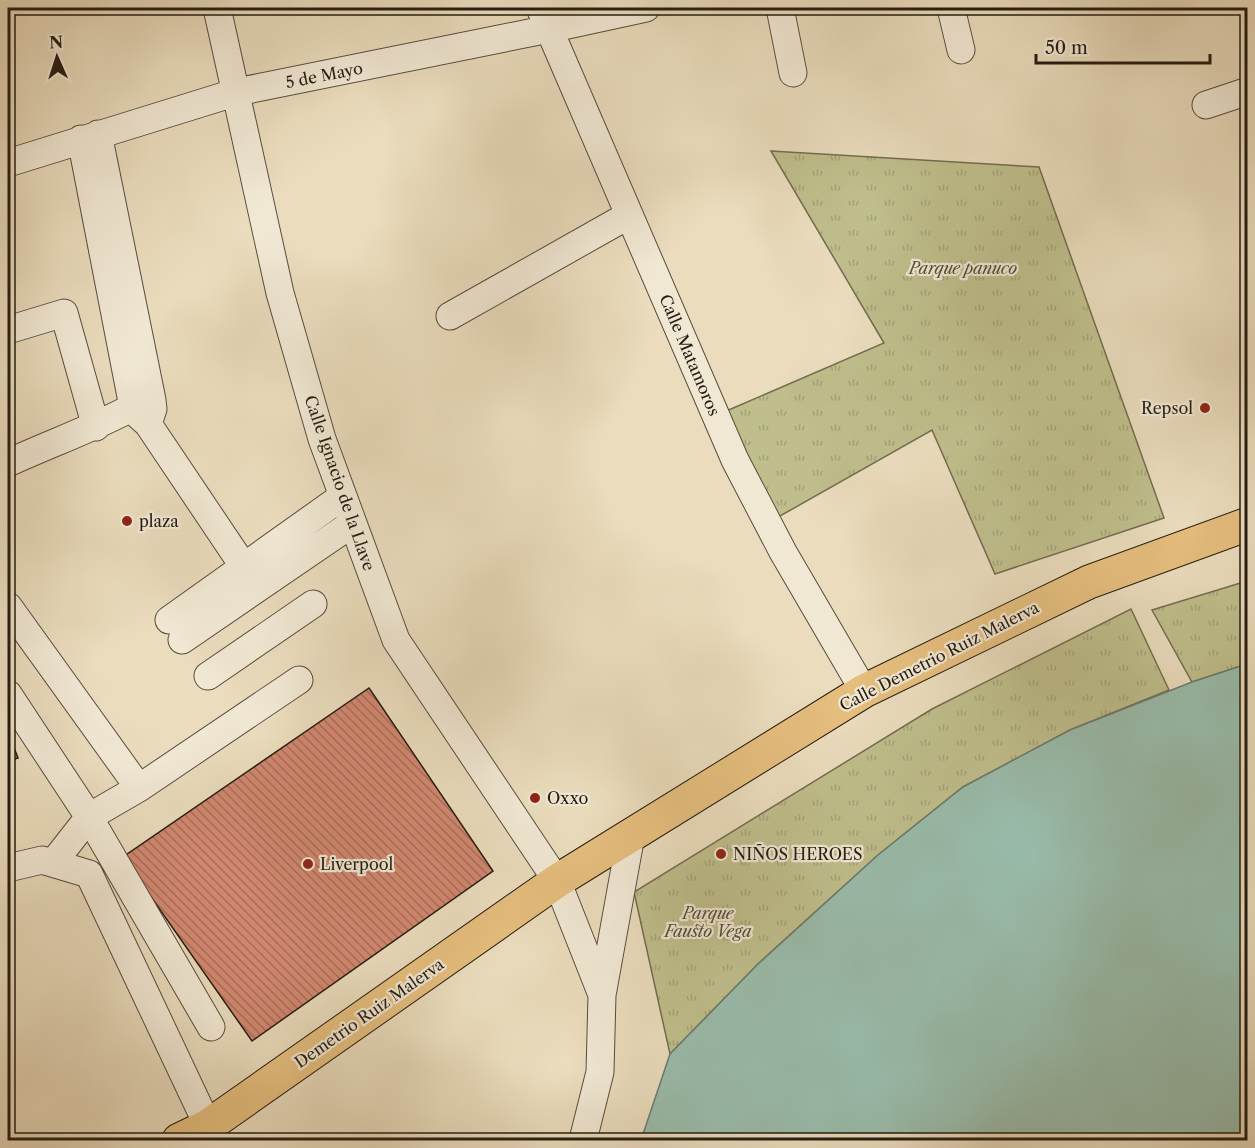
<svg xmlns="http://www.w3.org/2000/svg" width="1255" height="1148" font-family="'Libre Caslon Text',serif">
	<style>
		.grass { fill: url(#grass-tufts); stroke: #726d4f; stroke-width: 1.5 }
		.water { fill: #99bcab; stroke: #6b7c6e; stroke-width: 1.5 }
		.building { fill: url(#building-back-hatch); stroke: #251c12; stroke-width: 1.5 }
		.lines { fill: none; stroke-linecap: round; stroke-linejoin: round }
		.minor-casing { stroke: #564c3d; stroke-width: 29 }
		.major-casing { stroke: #251c12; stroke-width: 35 }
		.minor { stroke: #f1e8d4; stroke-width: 27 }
		.major { stroke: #e5be7e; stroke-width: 33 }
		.poi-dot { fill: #8f2418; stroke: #f1e8d4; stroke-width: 2 }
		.labels { text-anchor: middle; stroke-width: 4.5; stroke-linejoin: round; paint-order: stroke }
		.street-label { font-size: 16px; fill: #251c12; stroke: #f1e8d4 }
		.park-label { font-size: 16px; font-style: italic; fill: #534d37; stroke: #f1e8d4 }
		.poi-label { font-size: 16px; fill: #251c12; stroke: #f1e8d4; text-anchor: start }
	</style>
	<defs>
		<pattern id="grass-tufts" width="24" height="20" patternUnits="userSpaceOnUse" patternTransform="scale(1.5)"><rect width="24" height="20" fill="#bfbe8c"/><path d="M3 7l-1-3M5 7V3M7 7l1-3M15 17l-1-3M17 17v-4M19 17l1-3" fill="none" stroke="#a4a378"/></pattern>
		<pattern id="building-back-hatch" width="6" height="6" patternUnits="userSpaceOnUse" patternTransform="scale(1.5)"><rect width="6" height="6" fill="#d1876f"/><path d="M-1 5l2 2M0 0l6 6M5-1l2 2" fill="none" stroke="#a96e5a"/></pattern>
	</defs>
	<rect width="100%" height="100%" fill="#eadcbd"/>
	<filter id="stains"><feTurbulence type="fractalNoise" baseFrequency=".00333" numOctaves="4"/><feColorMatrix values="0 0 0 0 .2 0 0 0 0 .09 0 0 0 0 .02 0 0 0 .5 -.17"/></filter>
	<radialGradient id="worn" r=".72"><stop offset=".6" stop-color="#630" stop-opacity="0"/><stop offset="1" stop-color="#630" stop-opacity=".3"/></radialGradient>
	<path class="grass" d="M 771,151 L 1039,167 L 1164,518 L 995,574 L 932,430 L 773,520 L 724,412 L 884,343 Z
		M 1247,581 L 1247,664 L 1192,682 L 1152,610 Z
		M 1131,609 L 1169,690 L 1070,730 L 963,787 L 878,855 L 758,964 L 670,1054 L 634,892 L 932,709 Z"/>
	<path class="water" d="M 1247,664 L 1247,1140 L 641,1140 L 670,1054 L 758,964 L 878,855 L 963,787 L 1070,730 L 1192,682 Z"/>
	<path class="building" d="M 369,688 L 493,871 L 252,1041 L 123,857 Z
		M 8,732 L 18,758 L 8,761 Z"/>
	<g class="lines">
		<defs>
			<path id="minor" d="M 217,8 L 280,293 L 322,439 L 396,640 L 557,881 L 602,995
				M 540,8 L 735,460 L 783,552 L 864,691
				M 780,8 L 793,73
				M 951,8 L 961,50
				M 1206,105 L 1248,91
				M 81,139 L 133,407 L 139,416 L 148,424 L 153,409 L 152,400 L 98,134
				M 8,163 L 237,92 L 549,29 L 646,8
				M 450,316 L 629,215
				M 8,330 L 64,313 L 96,427
				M 148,424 L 244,567
				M 8,463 C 49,444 92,429 133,407
				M 8,606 L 139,788
				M 169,620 L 343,496
				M 182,640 L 353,523
				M 208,676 L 313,604
				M 8,694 L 89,817 L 211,1027
				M 53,863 L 89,817 L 139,788 L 299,680
				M 8,868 L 42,860 L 89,874 L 208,1126 L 207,1140
				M 583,1140 L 600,1072 L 602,995 L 631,835"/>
			<path id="major" d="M 179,1140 L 208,1126 L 557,881 L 864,691 L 1089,582 L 1248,524"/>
		</defs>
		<use href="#minor" class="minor-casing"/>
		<use href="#major" class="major-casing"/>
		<use href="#minor" class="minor"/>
		<use href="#major" class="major"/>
	</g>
	<g class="poi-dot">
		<circle cx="1205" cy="408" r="6"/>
		<circle cx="127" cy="521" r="6"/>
		<circle cx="535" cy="798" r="6"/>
		<circle cx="721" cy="854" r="6"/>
		<circle cx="308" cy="864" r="6"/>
	</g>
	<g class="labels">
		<g class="street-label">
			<text transform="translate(324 75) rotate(-11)" y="6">5 de Mayo</text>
			<text transform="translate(690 355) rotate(67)" y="6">Calle Matamoros</text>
			<text transform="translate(340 483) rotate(71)" y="6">Calle Ignacio de la Llave</text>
			<text transform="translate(939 656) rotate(-27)" y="6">Calle Demetrio Ruiz Malerva</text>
			<text transform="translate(369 1013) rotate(-35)" y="6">Demetrio Ruiz Malerva</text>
		</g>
		<g class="park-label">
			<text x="963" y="274">Parque panuco</text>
			<text x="708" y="919">Parque<tspan x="708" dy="18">Fausto Vega</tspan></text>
		</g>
		<g class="poi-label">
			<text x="1193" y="414" text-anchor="end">Repsol</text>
			<text x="139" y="527">plaza</text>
			<text x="547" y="804">Oxxo</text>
			<text x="733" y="860">NIÑOS HEROES</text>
			<text x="320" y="870">Liverpool</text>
		</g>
	</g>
	<rect width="1255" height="1148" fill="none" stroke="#eadcbd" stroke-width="30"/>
	<rect x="9" y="9" width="1237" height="1130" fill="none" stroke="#251c12" stroke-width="3"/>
	<rect x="15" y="15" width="1225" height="1118" fill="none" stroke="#251c12" stroke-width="1.5"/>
	<g transform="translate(57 57) rotate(357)" stroke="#f1e8d4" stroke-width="4.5" paint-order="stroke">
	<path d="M0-4.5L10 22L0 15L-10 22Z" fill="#251c12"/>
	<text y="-9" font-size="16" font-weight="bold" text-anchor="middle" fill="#251c12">N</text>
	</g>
	<path d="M1036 54v9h174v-9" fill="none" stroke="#251c12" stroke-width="3"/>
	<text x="1045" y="54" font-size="18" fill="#251c12" stroke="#f1e8d4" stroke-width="4.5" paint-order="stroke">50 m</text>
	<rect width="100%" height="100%" filter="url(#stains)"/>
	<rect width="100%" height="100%" fill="url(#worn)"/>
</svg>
